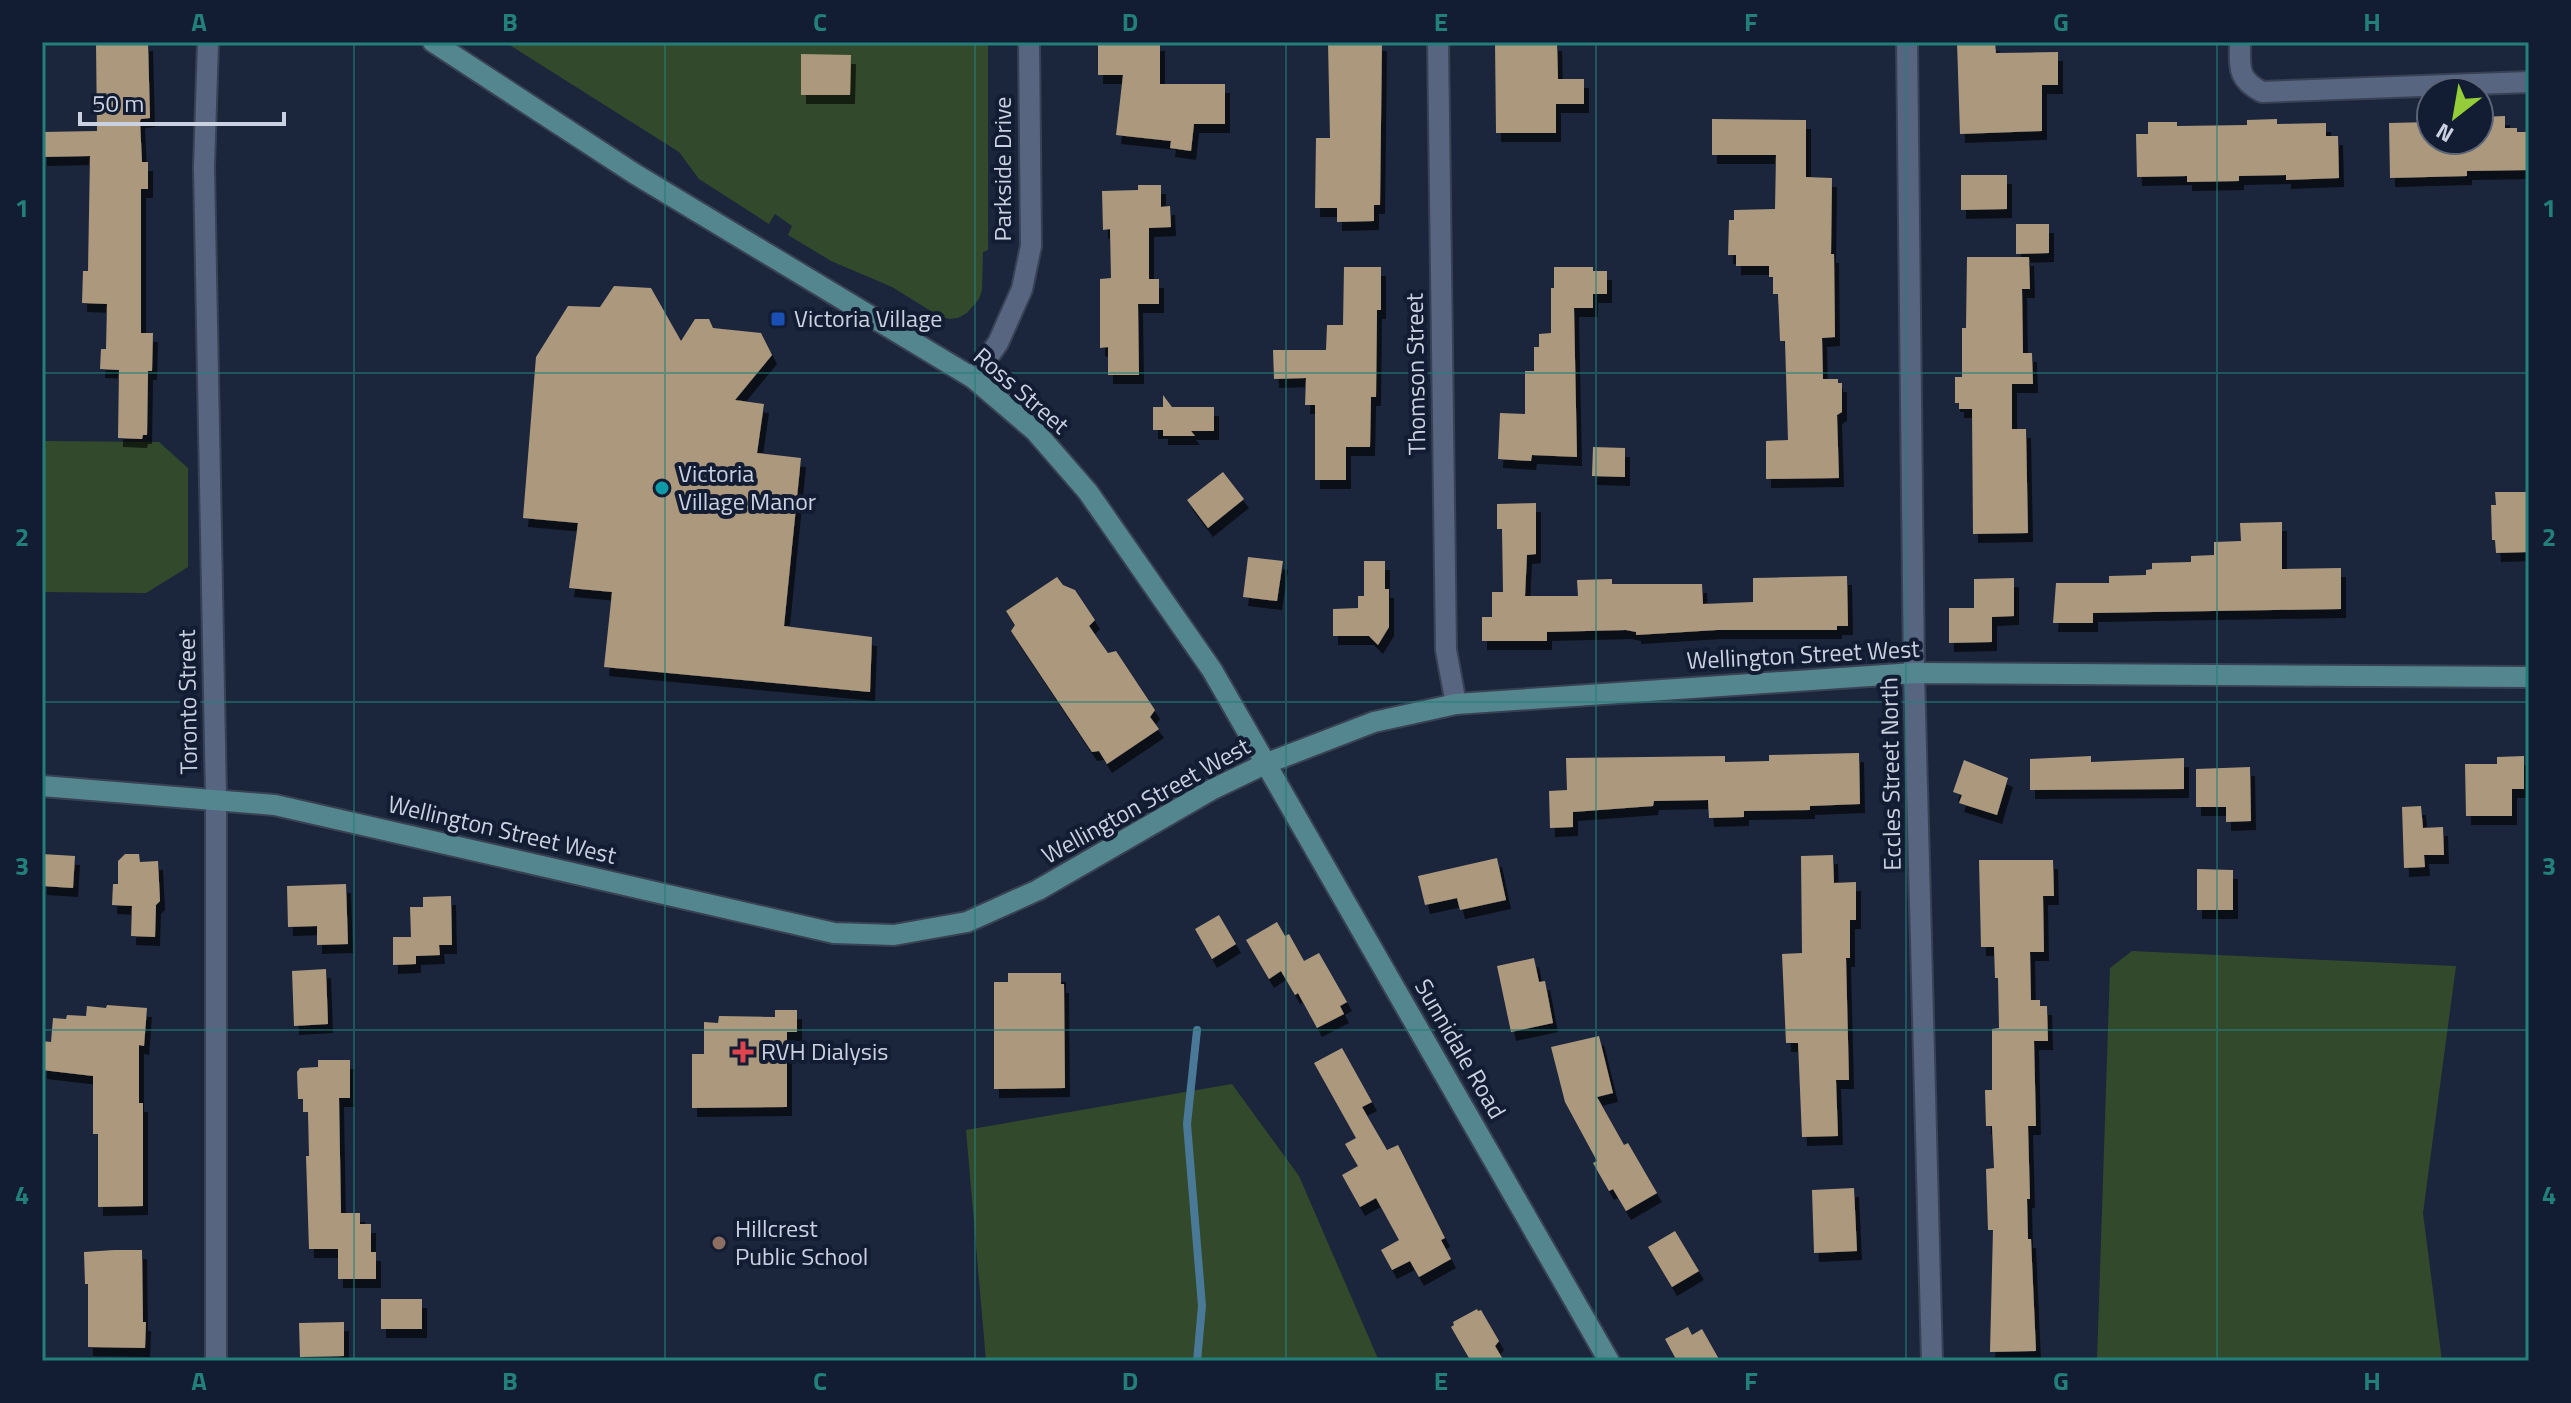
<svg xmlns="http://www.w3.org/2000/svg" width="2571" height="1403" font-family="'Titillium Web',sans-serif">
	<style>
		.green { fill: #324a2b }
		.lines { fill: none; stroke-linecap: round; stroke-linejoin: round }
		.stream { stroke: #4a7997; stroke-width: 8 }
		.building { fill: #ac997d; filter: url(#shadow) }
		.street-casing { stroke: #394154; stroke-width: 24 }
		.secondary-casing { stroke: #394154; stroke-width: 24 }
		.street { stroke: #586580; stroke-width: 20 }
		.secondary { stroke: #548690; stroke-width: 20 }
		.grid { fill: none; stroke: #227f7a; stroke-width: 2; stroke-opacity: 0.55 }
		.transit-dot { fill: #1a4fb4; stroke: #121c32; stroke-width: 3 }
		.culture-dot { fill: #0f9aa8; stroke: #121c32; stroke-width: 3 }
		.health-dot { fill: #e0444e; stroke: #121c32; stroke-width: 3 }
		.education-dot { fill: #8d6e63; stroke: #121c32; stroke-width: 3 }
		.labels { text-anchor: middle; stroke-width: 8; stroke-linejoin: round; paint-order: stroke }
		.street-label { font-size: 24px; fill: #cad1e1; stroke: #121c32 }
		.poi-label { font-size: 24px; fill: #cad1e1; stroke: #121c32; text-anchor: start }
		.neatline { fill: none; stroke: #227f7a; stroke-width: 3 }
		.grid-label { font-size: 26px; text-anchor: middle; font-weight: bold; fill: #227f7a }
	</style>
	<defs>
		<filter id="shadow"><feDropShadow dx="5" dy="9" stdDeviation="0" flood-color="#0009"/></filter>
	</defs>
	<rect width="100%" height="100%" fill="#1b253c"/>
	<path class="green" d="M 505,42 L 988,42 L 988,250 L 983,252 L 982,290 L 979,299 L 967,313 L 958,318 L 949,319 L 939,316 L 892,287 L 831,261 L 788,235 L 792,226 L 775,214 L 769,224 L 699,179 L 679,152 Z
		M 42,441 L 159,442 L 188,468 L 188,567 L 146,593 L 42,592 Z
		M 2132,951 L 2456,966 L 2423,1213 L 2442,1361 L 2097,1361 L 2110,968 Z
		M 1232,1084 L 1299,1176 L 1379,1361 L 986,1361 L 966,1130 Z"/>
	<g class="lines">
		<path class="stream" d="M 1197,1030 L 1187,1124 L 1202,1306 L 1197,1361"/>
	</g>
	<path class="building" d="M 96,42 L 148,42 L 150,118 L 141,119 L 140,121 L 142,162 L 148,162 L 148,189 L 141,189 L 141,333 L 153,333 L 152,371 L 148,371 L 147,435 L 143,435 L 142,439 L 118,438 L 119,370 L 100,369 L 101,349 L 106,349 L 107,304 L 82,303 L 83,271 L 88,271 L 90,156 L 42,157 L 42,132 L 97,131 Z
		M 1098,42 L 1160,42 L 1160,84 L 1225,84 L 1225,124 L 1194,124 L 1191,151 L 1170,148 L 1171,141 L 1116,135 L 1123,75 L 1098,75 Z
		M 1328,42 L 1382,42 L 1380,205 L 1374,205 L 1374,221 L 1337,222 L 1337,208 L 1315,208 L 1316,138 L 1330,138 Z
		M 1495,42 L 1557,42 L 1558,79 L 1584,79 L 1584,104 L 1556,104 L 1556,133 L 1496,133 Z
		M 1957,42 L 1995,42 L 1996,53 L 2058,52 L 2058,85 L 2042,85 L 2042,131 L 1960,134 Z
		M 801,54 L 851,55 L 850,95 L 801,95 Z
		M 2505,116 L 2505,128 L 2517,128 L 2517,132 L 2529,132 L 2529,170 L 2467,171 L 2467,176 L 2390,178 L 2389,123 L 2431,122 L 2431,140 L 2479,140 L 2479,117 Z
		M 1712,119 L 1806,120 L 1806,177 L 1832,178 L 1831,254 L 1834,254 L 1835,337 L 1822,338 L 1823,379 L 1838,379 L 1838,383 L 1842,383 L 1842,412 L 1837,415 L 1839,478 L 1766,479 L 1766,441 L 1788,440 L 1785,341 L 1780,341 L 1778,294 L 1773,294 L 1773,277 L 1769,277 L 1769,266 L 1736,266 L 1736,255 L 1728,255 L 1729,220 L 1734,220 L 1734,210 L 1775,209 L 1776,155 L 1712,155 Z
		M 2277,119 L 2277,124 L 2326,123 L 2326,136 L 2338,136 L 2339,178 L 2286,180 L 2286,175 L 2239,176 L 2239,181 L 2187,182 L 2187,176 L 2137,177 L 2136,134 L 2148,134 L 2148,122 L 2177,122 L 2177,126 L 2247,125 L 2247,120 Z
		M 1961,175 L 2007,175 L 2007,209 L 1961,210 Z
		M 1138,185 L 1161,185 L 1161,207 L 1170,206 L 1171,227 L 1149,228 L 1149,279 L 1159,279 L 1159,304 L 1138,304 L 1139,375 L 1108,375 L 1108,347 L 1100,348 L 1100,279 L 1111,278 L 1110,229 L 1103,230 L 1102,191 L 1138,190 Z
		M 2016,224 L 2049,224 L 2049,253 L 2016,254 Z
		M 1967,257 L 2029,257 L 2030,289 L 2022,289 L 2023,353 L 2032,353 L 2033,384 L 2012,384 L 2012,429 L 2026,429 L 2028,533 L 1973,534 L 1972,409 L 1959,409 L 1959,403 L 1955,403 L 1955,377 L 1962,377 L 1962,328 L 1966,328 Z
		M 1344,267 L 1381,267 L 1381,310 L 1377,310 L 1376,397 L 1371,397 L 1370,447 L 1346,447 L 1346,480 L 1315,480 L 1315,405 L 1305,405 L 1306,378 L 1274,379 L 1273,350 L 1326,350 L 1327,325 L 1343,325 Z
		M 1554,267 L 1593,267 L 1593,271 L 1607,271 L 1607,294 L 1593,294 L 1593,308 L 1574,308 L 1577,457 L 1532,455 L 1531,461 L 1498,459 L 1500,413 L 1525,414 L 1525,371 L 1534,371 L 1534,347 L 1539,347 L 1539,334 L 1551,333 L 1551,288 L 1554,288 Z
		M 614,286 L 651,288 L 681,341 L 695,319 L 709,319 L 713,328 L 761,333 L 772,355 L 735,400 L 764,404 L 757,453 L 801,458 L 784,626 L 872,637 L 870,692 L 604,667 L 612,592 L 569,588 L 578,523 L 523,518 L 536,357 L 568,306 L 600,307 Z
		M 1163,395 L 1172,407 L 1214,407 L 1214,431 L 1191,431 L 1195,436 L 1163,436 L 1163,430 L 1153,430 L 1153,407 L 1163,407 Z
		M 1593,447 L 1625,448 L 1625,477 L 1592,476 Z
		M 1223,472 L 1244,499 L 1208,528 L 1187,500 Z
		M 2495,492 L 2529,492 L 2529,552 L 2496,553 L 2495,540 L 2492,540 L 2491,505 L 2496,505 Z
		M 1536,503 L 1536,554 L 1527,555 L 1525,596 L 1578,596 L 1577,580 L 1612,579 L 1612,584 L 1702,584 L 1703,604 L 1753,602 L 1753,578 L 1847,576 L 1848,626 L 1837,626 L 1837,630 L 1717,630 L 1636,635 L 1636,632 L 1626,630 L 1547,632 L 1547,641 L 1482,641 L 1482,617 L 1492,617 L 1492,592 L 1503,592 L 1502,529 L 1497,529 L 1497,504 Z
		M 2282,522 L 2282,569 L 2341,568 L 2341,609 L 2093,613 L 2093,623 L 2053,623 L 2056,583 L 2109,583 L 2109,576 L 2146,575 L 2146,570 L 2152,569 L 2152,563 L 2191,562 L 2191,556 L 2214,555 L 2214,542 L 2241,541 L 2240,523 Z
		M 1248,557 L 1283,561 L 1277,601 L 1243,597 Z
		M 1364,561 L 1385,561 L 1385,589 L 1389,589 L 1389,627 L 1378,645 L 1369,636 L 1333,636 L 1333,609 L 1358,608 L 1358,596 L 1364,596 Z
		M 1057,577 L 1063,585 L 1075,590 L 1095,620 L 1089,626 L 1108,653 L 1116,651 L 1155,710 L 1150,717 L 1159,729 L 1107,764 L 1099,751 L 1092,752 L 1011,631 L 1015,625 L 1006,611 Z
		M 2014,578 L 2014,616 L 1992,617 L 1992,642 L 1949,643 L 1949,608 L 1974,608 L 1974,579 Z
		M 1859,753 L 1860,804 L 1810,806 L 1810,810 L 1744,811 L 1744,817 L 1709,818 L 1708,800 L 1654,801 L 1653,806 L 1573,812 L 1573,827 L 1550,828 L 1549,791 L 1567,790 L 1566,758 L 1725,756 L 1725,762 L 1769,761 L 1769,755 Z
		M 2091,756 L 2091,762 L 2184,758 L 2184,789 L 2030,790 L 2030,759 Z
		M 2524,756 L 2524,789 L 2512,789 L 2512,816 L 2466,816 L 2465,764 L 2497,764 L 2497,757 Z
		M 1964,760 L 2008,778 L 1997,815 L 1959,803 L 1962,795 L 1953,792 Z
		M 2250,767 L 2251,821 L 2226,822 L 2226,807 L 2196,807 L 2196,769 Z
		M 2421,806 L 2423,828 L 2443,827 L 2444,855 L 2424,855 L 2425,867 L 2404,868 L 2402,807 Z
		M 42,854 L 75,856 L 73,888 L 42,886 Z
		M 125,854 L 139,854 L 140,862 L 158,861 L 160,901 L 156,905 L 155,937 L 131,936 L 132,906 L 112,905 L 113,884 L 118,884 L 118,861 Z
		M 1833,855 L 1834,883 L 1856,882 L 1856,920 L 1850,920 L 1850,958 L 1846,958 L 1849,1080 L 1836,1080 L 1838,1136 L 1802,1137 L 1798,1043 L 1786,1043 L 1782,954 L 1802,953 L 1801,856 Z
		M 1497,858 L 1506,900 L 1460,910 L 1457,898 L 1425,905 L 1418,876 Z
		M 1979,860 L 2053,860 L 2054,896 L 2043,896 L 2044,952 L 2030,952 L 2031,1000 L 2040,1000 L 2040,1006 L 2047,1006 L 2048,1041 L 2034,1041 L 2036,1126 L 2028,1126 L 2030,1199 L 2027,1199 L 2028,1239 L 2031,1239 L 2036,1351 L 1990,1352 L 1993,1230 L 1988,1230 L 1986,1169 L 1994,1168 L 1992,1126 L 1986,1126 L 1985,1090 L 1992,1090 L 1992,1029 L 1999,1028 L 1998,978 L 1995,978 L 1994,947 L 1981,947 Z
		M 2197,869 L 2233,870 L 2233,910 L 2197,910 Z
		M 346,884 L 348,944 L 317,945 L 317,926 L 288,927 L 287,886 Z
		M 451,896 L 452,945 L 439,945 L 440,955 L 416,956 L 416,964 L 393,965 L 393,937 L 411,937 L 410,907 L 423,907 L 423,897 Z
		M 1219,915 L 1236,944 L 1212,959 L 1195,929 Z
		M 1277,922 L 1285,936 L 1289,934 L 1304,961 L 1319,953 L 1347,1002 L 1340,1006 L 1344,1014 L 1317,1028 L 1298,993 L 1295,995 L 1281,971 L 1269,979 L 1246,940 Z
		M 1534,958 L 1539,982 L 1545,981 L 1553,1023 L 1511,1032 L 1497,966 Z
		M 326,969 L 328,1024 L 294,1026 L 292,971 Z
		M 1008,973 L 1061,973 L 1061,984 L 1064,984 L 1065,1088 L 994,1089 L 994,982 L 1008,982 Z
		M 107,1005 L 147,1008 L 144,1046 L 139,1045 L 139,1103 L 143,1103 L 143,1206 L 98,1207 L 98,1134 L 93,1134 L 93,1076 L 42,1070 L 42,1041 L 51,1042 L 53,1018 L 66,1019 L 67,1015 L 86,1016 L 87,1006 L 106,1008 Z
		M 775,1010 L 797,1010 L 797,1032 L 787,1032 L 787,1107 L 692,1108 L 692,1054 L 704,1054 L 704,1022 L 718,1023 L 719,1016 L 775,1017 Z
		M 1599,1036 L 1613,1093 L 1597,1097 L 1624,1145 L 1628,1143 L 1657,1193 L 1626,1211 L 1613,1189 L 1609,1191 L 1593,1163 L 1597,1161 L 1565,1102 L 1551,1047 Z
		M 1342,1048 L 1372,1102 L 1362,1107 L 1387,1150 L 1398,1145 L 1445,1238 L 1441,1240 L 1451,1259 L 1419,1277 L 1410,1261 L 1392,1270 L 1381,1250 L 1399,1240 L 1376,1198 L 1360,1207 L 1342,1175 L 1358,1166 L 1345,1144 L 1356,1138 L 1314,1063 Z
		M 318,1060 L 350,1060 L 350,1098 L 339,1098 L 341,1213 L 360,1213 L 360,1224 L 371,1224 L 371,1252 L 376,1252 L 376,1279 L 338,1279 L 338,1249 L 309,1249 L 306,1156 L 309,1156 L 308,1112 L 303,1112 L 303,1099 L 298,1099 L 297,1072 L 300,1068 L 318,1067 Z
		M 1854,1188 L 1857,1251 L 1814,1253 L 1812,1190 Z
		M 1675,1231 L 1699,1271 L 1672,1287 L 1648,1247 Z
		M 114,1250 L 142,1250 L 143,1322 L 146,1322 L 145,1348 L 88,1347 L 88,1284 L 85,1284 L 84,1252 Z
		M 381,1299 L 422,1299 L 422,1329 L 381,1329 Z
		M 1477,1309 L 1478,1311 L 1481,1310 L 1499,1341 L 1495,1346 L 1504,1361 L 1469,1358 L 1451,1327 L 1454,1325 L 1453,1322 Z
		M 344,1322 L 344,1356 L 300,1357 L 299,1323 Z
		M 1688,1327 L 1692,1335 L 1702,1329 L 1720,1361 L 1677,1361 L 1665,1339 Z"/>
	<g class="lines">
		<defs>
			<path id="street" d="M 208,42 L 204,167 L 216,798 L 216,1361
				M 1438,42 L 1446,650 L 1456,704
				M 1907,42 L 1914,673 L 1932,1361
				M 2240,42 C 2240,68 2237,79 2262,92 L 2529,82
				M 973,378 L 998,343 L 1022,289 L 1031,246 L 1029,42"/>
			<path id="secondary" d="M 433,42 L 635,174 L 973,378 L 1035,431 L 1088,492 L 1212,670 L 1609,1361
				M 42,786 L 275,805 L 834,933 L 894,935 L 967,922 L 1038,890 L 1211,790 L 1265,764 L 1374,722 L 1456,704 L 1914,673 L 2529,677"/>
		</defs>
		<use href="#street" class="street-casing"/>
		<use href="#secondary" class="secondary-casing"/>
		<use href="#street" class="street"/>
		<use href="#secondary" class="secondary"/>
	</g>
	<path class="grid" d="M 354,42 L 354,1361M 665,42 L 665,1361M 975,42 L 975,1361M 1286,42 L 1286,1361M 1596,42 L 1596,1361M 1906,42 L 1906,1361M 2217,42 L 2217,1361M 42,373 L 2529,373M 42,702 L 2529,702M 42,1030 L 2529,1030"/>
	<rect class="transit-dot" x="770" y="311" width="16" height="16" rx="4"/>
	<circle class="culture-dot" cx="662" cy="488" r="8"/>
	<path class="health-dot" d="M739 1040h8v8h8v8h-8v8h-8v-8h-8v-8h8z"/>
	<circle class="education-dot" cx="719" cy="1243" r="8"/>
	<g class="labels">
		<g class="street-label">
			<text transform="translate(1003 169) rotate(-90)" y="8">Parkside Drive</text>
			<text transform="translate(1416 374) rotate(-91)" y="8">Thomson Street</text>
			<text transform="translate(1021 391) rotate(41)" y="8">Ross Street</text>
			<text transform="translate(1803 655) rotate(-3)" y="8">Wellington Street West</text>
			<text transform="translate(188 702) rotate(-91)" y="8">Toronto Street</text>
			<text transform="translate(1891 774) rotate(-91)" y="8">Eccles Street North</text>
			<text transform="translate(1146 801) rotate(-29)" y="8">Wellington Street West</text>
			<text transform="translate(502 830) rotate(13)" y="8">Wellington Street West</text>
			<text transform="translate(1460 1049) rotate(60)" y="8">Sunnidale Road</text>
		</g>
		<g class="poi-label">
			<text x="794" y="327">Victoria Village</text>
			<text x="678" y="482">Victoria<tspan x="678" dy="28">Village Manor</tspan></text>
			<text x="761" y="1060">RVH Dialysis</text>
			<text x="735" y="1237">Hillcrest<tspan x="735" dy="28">Public School</tspan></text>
		</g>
	</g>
	<rect width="2571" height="1403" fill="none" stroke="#121c32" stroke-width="88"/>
	<g transform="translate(2455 116) rotate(211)"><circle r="38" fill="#121c32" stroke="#5c6478" stroke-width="2"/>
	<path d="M0-6L14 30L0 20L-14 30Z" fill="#95cc3a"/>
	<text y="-12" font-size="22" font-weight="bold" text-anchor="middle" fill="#cad1e1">N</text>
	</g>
	<path d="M80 112v12h204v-12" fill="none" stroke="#cad1e1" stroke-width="4"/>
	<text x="92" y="112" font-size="24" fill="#cad1e1" stroke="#121c32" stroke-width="6" paint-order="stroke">50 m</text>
	<rect x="44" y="44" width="2483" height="1315" class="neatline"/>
	<g class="grid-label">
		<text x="199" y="31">A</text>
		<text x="510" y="31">B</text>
		<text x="820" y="31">C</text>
		<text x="1130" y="31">D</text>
		<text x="1441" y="31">E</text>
		<text x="1751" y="31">F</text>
		<text x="2061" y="31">G</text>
		<text x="2372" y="31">H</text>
		<text x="22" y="217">1</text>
		<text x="2549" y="217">1</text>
		<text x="22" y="546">2</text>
		<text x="2549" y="546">2</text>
		<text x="22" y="875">3</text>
		<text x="2549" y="875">3</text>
		<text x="22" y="1204">4</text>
		<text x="2549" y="1204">4</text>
		<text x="199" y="1390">A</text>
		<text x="510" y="1390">B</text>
		<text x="820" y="1390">C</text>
		<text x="1130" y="1390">D</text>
		<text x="1441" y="1390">E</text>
		<text x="1751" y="1390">F</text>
		<text x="2061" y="1390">G</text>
		<text x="2372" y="1390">H</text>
	</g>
</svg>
